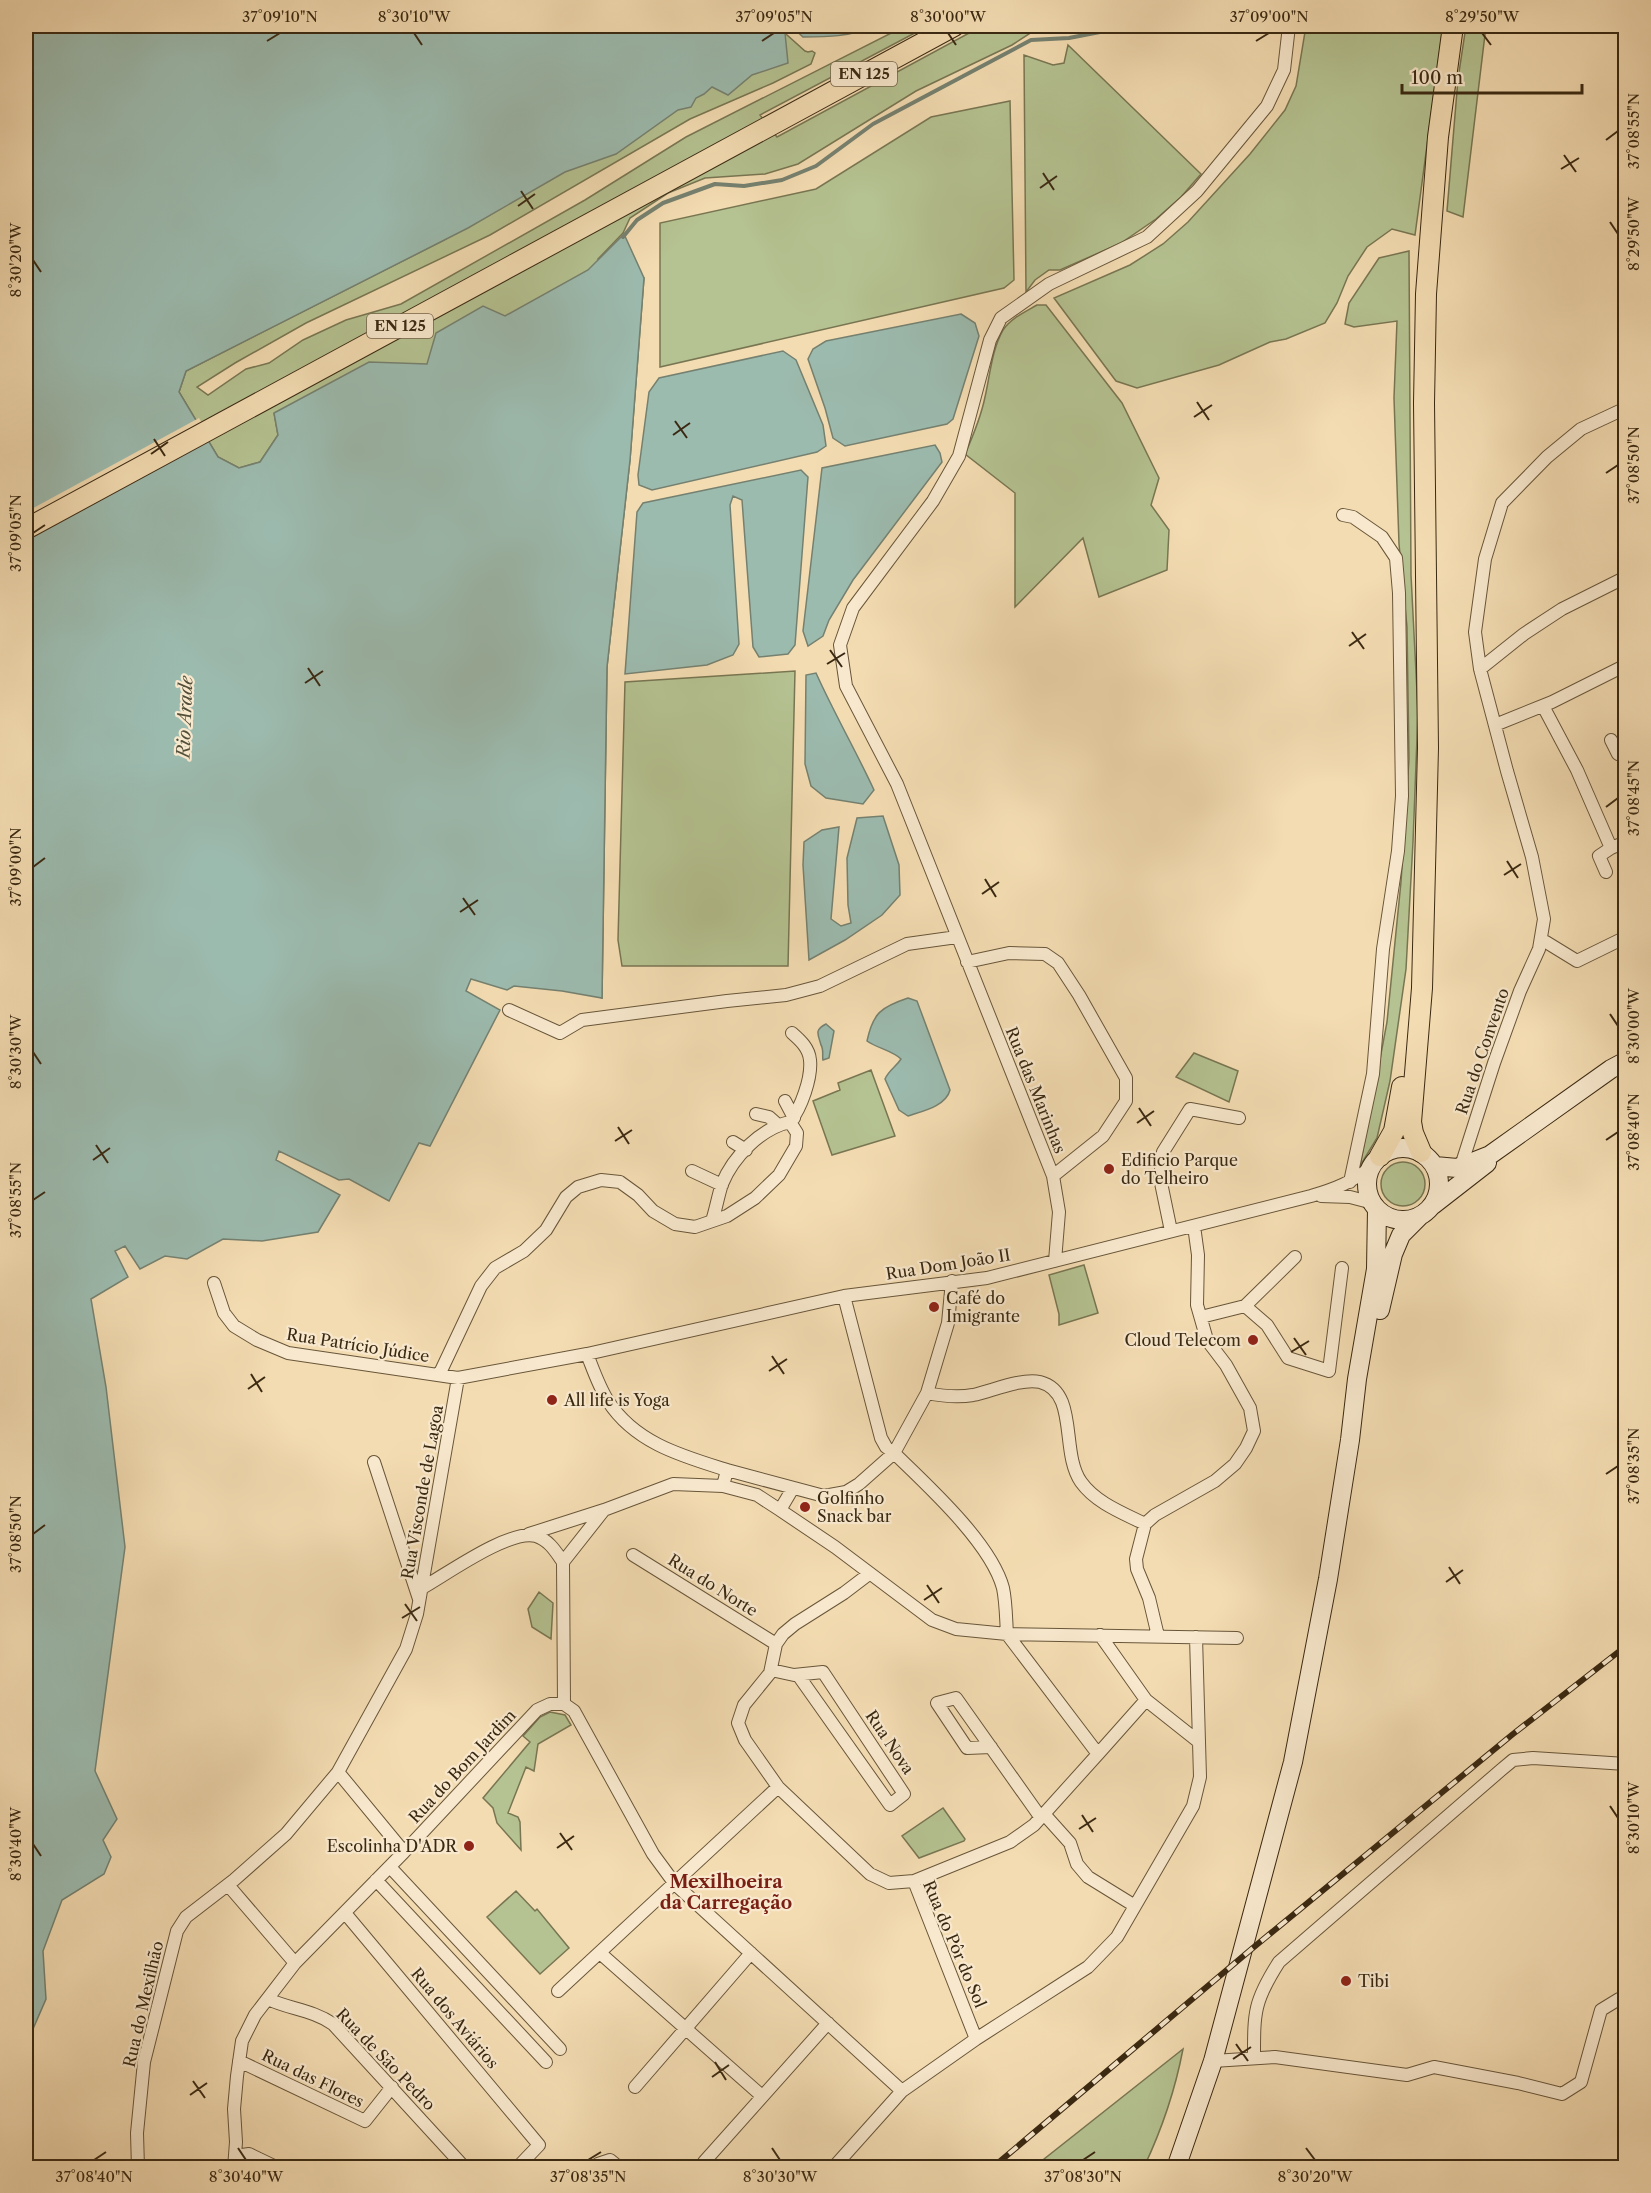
<svg xmlns="http://www.w3.org/2000/svg" width="1651" height="2193" font-family="'Libre Caslon Text',serif">
	<style>
		.green { fill: #b5c291; stroke: #787652; stroke-width: 1.5 }
		.water { fill: #9cbbaf; stroke: #758170; stroke-width: 1.5 }
		.pier { fill: #f4dcb2 }
		.lines { fill: none; stroke-linecap: round; stroke-linejoin: round }
		.stream { stroke: #758170; stroke-width: 4 }
		.minor-casing { stroke: #68563a; stroke-width: 14 }
		.secondary-casing { stroke: #3a2912; stroke-width: 20 }
		.primary-casing { stroke: #3a2912; stroke-width: 22 }
		.minor { stroke: #f8e8cd; stroke-width: 12 }
		.secondary { stroke: #f8e8cd; stroke-width: 18 }
		.primary { stroke: #f4dcb2; stroke-width: 20 }
		.rail-casing { stroke: #3a2912; stroke-width: 6 }
		.rail { stroke: #f8e8cd; stroke-width: 4; stroke-dasharray: 11; stroke-linecap: butt }
		.ticks { fill: none; stroke: #3a2912; stroke-width: 2 }
		.poi-dot { fill: #8f2418; stroke: #f8e8cd; stroke-width: 2 }
		.labels { text-anchor: middle; stroke-width: 4.5; stroke-linejoin: round; paint-order: stroke }
		.shield { fill: #f8e8cd; stroke: #73624a; stroke-width: 1.5 }
		.shield-label { font-size: 15px; font-weight: bold; fill: #3a2912 }
		.street-label { font-size: 16px; fill: #3a2912; stroke: #f8e8cd }
		.poi-label { font-size: 16px; fill: #3a2912; stroke: #f8e8cd; text-anchor: start }
		.water-label { font-size: 18px; font-style: italic; fill: #524e39; stroke: #f8e8cd }
		.neighbourhood-label { font-size: 18px; font-weight: bold; fill: #7a1f14; stroke: #f8e8cd }
		.neatline { fill: none; stroke: #3a2912; stroke-width: 2 }
		.ticks-label { font-size: 15px; text-anchor: middle; fill: #3a2912 }
	</style>
	<rect width="100%" height="100%" fill="#f4dcb2"/>
	<filter id="stains"><feTurbulence type="fractalNoise" baseFrequency=".00333" numOctaves="4"/><feColorMatrix values="0 0 0 0 .2 0 0 0 0 .09 0 0 0 0 .02 0 0 0 .5 -.17"/></filter>
	<radialGradient id="worn" r=".72"><stop offset=".6" stop-color="#630" stop-opacity="0"/><stop offset="1" stop-color="#630" stop-opacity=".3"/></radialGradient>
	<path class="green" d="M 777,26 L 805,51 L 808,52 L 812,51 L 815,53 L 811,64 L 773,83 L 690,119 L 490,235 L 306,323 L 235,363 L 197,387 L 208,395 L 246,369 L 269,363 L 303,340 L 346,320 L 401,304 L 585,200 L 686,137 L 905,26 L 928,26 L 760,115 L 777,137 L 982,26 L 1092,26 L 1071,31 L 1061,28 L 1038,28 L 1012,45 L 916,91 L 798,164 L 765,174 L 705,178 L 668,193 L 630,218 L 623,233 L 598,259 L 644,278 L 630,460 L 607,667 L 602,998 L 559,982 L 274,413 L 278,435 L 260,462 L 239,468 L 218,457 L 179,392 L 186,371 L 444,240 Z
		M 1306,26 L 1443,26 L 1415,235 L 1392,229 L 1367,247 L 1348,276 L 1337,303 L 1325,323 L 1286,339 L 1270,342 L 1219,365 L 1137,388 L 1116,381 L 1054,298 L 1130,265 L 1163,244 L 1188,222 L 1250,154 L 1285,110 L 1296,86 Z
		M 1466,26 L 1486,26 L 1463,217 L 1447,211 L 1458,79 Z
		M 1068,45 L 1201,174 L 1181,197 L 1156,219 L 1121,243 L 1060,270 L 1049,270 L 1035,280 L 1026,292 L 1024,55 L 1053,65 L 1064,63 Z
		M 1010,101 L 1014,280 L 1004,288 L 660,367 L 660,223 L 816,189 L 931,117 Z
		M 1409,251 L 1411,575 L 1418,712 L 1413,842 L 1406,969 L 1390,1081 L 1377,1138 L 1360,1166 L 1387,1022 L 1401,882 L 1409,759 L 1407,627 L 1399,544 L 1394,398 L 1397,321 L 1354,327 L 1345,324 L 1349,303 L 1379,258 Z
		M 1037,305 L 1046,305 L 1122,403 L 1159,478 L 1151,505 L 1169,530 L 1167,570 L 1099,597 L 1083,538 L 1015,607 L 1015,493 L 965,454 C 973,436 981,417 985,397 C 990,375 992,349 1003,330 C 1011,318 1025,312 1037,305 Z
		M 795,671 L 788,966 L 622,966 L 618,940 L 625,682 Z
		M 1194,1053 L 1238,1071 L 1229,1102 L 1176,1077 Z
		M 871,1070 L 895,1136 L 832,1155 L 813,1101 L 840,1090 L 838,1083 Z
		M1381 1184a22 22 0 1 1 44 0a22 22 0 1 1-44 0Z
		M 1084,1265 L 1098,1313 L 1059,1325 L 1059,1314 L 1049,1275 Z
		M 539,1592 L 553,1603 L 551,1639 L 532,1627 L 528,1609 Z
		M 550,1712 L 565,1715 L 571,1725 L 538,1744 L 534,1771 L 526,1767 L 508,1813 L 518,1817 L 520,1822 L 521,1850 L 497,1823 L 493,1808 L 483,1798 L 530,1742 L 523,1736 L 540,1717 Z
		M 943,1808 L 965,1839 L 964,1841 L 919,1858 L 902,1836 Z
		M 516,1891 L 535,1911 L 537,1909 L 569,1948 L 540,1974 L 487,1917 Z
		M 1183,2049 C 1175,2091 1162,2129 1144,2167 L 1034,2167 Z"/>
	<path class="water" d="M 26,26 L 777,26 L 785,33 L 788,63 L 752,75 L 728,95 L 712,87 L 704,94 L 696,98 L 691,107 L 678,110 L 616,154 L 565,172 L 468,228 L 186,371 L 179,392 L 218,457 L 239,468 L 260,462 L 278,435 L 274,413 L 369,362 L 427,364 L 436,333 L 483,306 L 505,316 L 588,270 L 624,234 L 644,278 L 630,460 L 607,667 L 602,998 L 562,991 L 514,986 L 507,990 L 471,979 L 466,991 L 500,1010 L 430,1146 L 419,1143 L 389,1201 L 349,1179 L 339,1180 L 279,1151 L 276,1160 L 340,1195 L 318,1232 L 262,1241 L 223,1239 L 187,1259 L 165,1256 L 140,1269 L 125,1246 L 115,1251 L 128,1277 L 91,1299 L 106,1387 L 125,1547 L 95,1771 L 117,1819 L 103,1840 L 111,1857 L 104,1874 L 62,1900 L 43,1951 L 46,1999 L 26,2045 Z
		M 791,26 L 872,26 C 851,37 826,37 803,37 Z
		M 961,314 L 975,323 L 979,336 L 953,419 L 947,424 L 845,446 L 833,438 L 825,408 L 808,359 L 813,349 L 826,341 Z
		M 783,351 L 796,360 L 823,425 L 826,446 L 817,452 L 652,490 L 639,485 L 638,475 L 649,392 L 659,378 Z
		M 935,445 L 940,453 L 942,462 L 853,580 L 829,620 L 823,636 L 808,646 L 803,631 L 822,468 Z
		M 801,470 L 808,477 L 795,645 L 788,654 L 759,657 L 753,647 L 742,500 L 733,496 L 730,505 L 739,644 L 733,655 L 707,665 L 625,674 L 637,512 L 643,503 Z
		M 816,673 C 834,713 856,751 874,790 L 863,804 L 826,798 L 811,786 L 805,764 L 806,675 Z
		M 883,816 L 899,865 L 900,895 L 882,915 L 845,940 L 809,960 L 803,865 L 804,842 L 822,830 L 839,827 L 831,919 L 841,926 L 851,923 L 848,905 L 847,858 L 857,818 Z
		M 908,998 L 917,1001 L 950,1090 C 946,1106 923,1111 908,1116 L 899,1110 L 885,1079 C 889,1070 896,1067 901,1059 C 893,1051 877,1048 867,1041 C 873,1013 881,1007 908,998 Z
		M 826,1024 L 834,1031 L 829,1058 L 823,1060 C 822,1056 824,1050 821,1045 C 818,1034 814,1030 826,1024 Z"/>
	<path class="pier" d="M 199,418 L 212,440 L 26,541 L 26,512 Z"/>
	<g class="lines">
		<path class="stream" d="M 623,237 L 637,220 L 663,203 L 715,184 L 744,186 L 782,180 L 816,166 L 873,124 L 1031,40 L 1069,38 L 1131,26"/>
		<defs>
			<path id="minor" d="M 1343,515 L 1353,517 L 1382,537 L 1396,558 L 1399,593 L 1402,796 L 1398,851 L 1383,949 L 1373,1074 L 1350,1182
				M 1480,669 L 1524,634 L 1562,609 L 1626,577
				M 1543,706 L 1577,770 L 1611,848 L 1626,842
				M 1495,725 L 1552,702 L 1626,665
				M 1611,740 L 1618,754 L 1626,750
				M 1606,872 L 1599,856 L 1611,848
				M 1546,942 L 1577,961 L 1626,937
				M 967,962 L 1009,953 L 1045,954 L 1058,963 L 1079,995 L 1126,1078 L 1126,1101 L 1103,1136 L 1053,1176
				M 509,1010 L 560,1033 L 582,1020 L 727,1001 L 786,995 L 820,986 L 907,944 L 957,937
				M 785,1101 L 794,1118
				M 756,1114 L 769,1117 L 778,1125
				M 790,1122 C 801,1108 812,1078 810,1060 C 809,1048 800,1040 792,1033
				M 733,1142 L 746,1150
				M 1462,1170 L 1461,1166 L 1494,1063 L 1520,991 L 1539,949 L 1544,919 L 1532,857 L 1507,771 L 1480,669 L 1475,632 L 1485,559 L 1502,503 L 1547,457 L 1581,429 L 1626,408
				M 692,1171 L 722,1185
				M 1321,1196 L 1350,1197 L 1373,1203
				M 1171,1231 L 1160,1178 L 1163,1152 L 1190,1109 L 1239,1118
				M 1055,1261 L 1059,1212 L 1053,1176 L 897,784 L 846,686 L 840,645 L 853,608 L 933,501 L 959,456 L 990,340 L 1001,318 L 1049,284 L 1147,237 L 1197,191 L 1267,106 L 1284,70 L 1289,26
				M 214,1283 L 224,1313 L 234,1326 L 257,1340 L 288,1353 L 458,1378 L 587,1354 L 844,1296 L 987,1278 L 1311,1196 C 1335,1189 1353,1182 1372,1166
				M 844,1296 L 881,1438 L 886,1447 L 894,1453 C 927,1485 991,1543 1003,1588 C 1006,1602 1006,1619 1007,1634
				M 1245,1306 L 1267,1325 L 1288,1358 L 1329,1371 L 1342,1268
				M 1201,1317 L 1245,1306 L 1295,1257
				M 587,1354 C 593,1369 599,1387 608,1401 C 635,1443 682,1456 727,1470
				M 439,1375 L 481,1286 L 495,1268 L 524,1251 L 546,1230 L 566,1197 L 578,1187 L 601,1180 L 620,1182 L 638,1195 L 653,1211 L 675,1224 L 695,1227 L 727,1216 L 755,1198 L 779,1175 L 796,1146 L 797,1133 L 790,1122 C 761,1128 733,1157 722,1184 C 718,1196 716,1209 712,1221
				M 927,1393 C 942,1396 957,1398 973,1395 C 992,1391 1021,1378 1040,1382 C 1079,1392 1060,1452 1081,1482 C 1096,1503 1123,1513 1145,1524
				M 374,1462 L 419,1599
				M 793,1488 L 780,1510 L 757,1495 L 723,1486 L 727,1470 L 824,1496 L 846,1492 L 859,1484 L 894,1453 L 927,1393 L 948,1323 L 952,1281
				M 780,1510 L 835,1547 L 932,1620 L 956,1629 L 1007,1634 L 1237,1638
				M 529,1534 L 604,1510 L 673,1484 L 723,1486
				M 633,1555 L 776,1644
				M 563,1562 L 604,1510
				M 869,1574 L 844,1593 L 795,1624 L 783,1634 L 776,1644 L 770,1673 L 744,1705 L 738,1723 L 745,1740 L 778,1787 L 870,1874 L 889,1883 L 914,1881 L 976,2039
				M 422,1588 C 447,1574 509,1529 536,1536 C 549,1540 556,1552 563,1562 L 564,1704
				M 1158,1636 L 1149,1598 L 1137,1569 L 1136,1559 L 1145,1524 L 1155,1515 L 1215,1481 L 1235,1464 L 1246,1448 L 1254,1431 L 1250,1408 L 1226,1365 L 1207,1340 L 1197,1305 L 1198,1255 L 1194,1226
				M 771,1670 L 794,1675 L 823,1672 L 904,1794 L 890,1805 L 798,1675
				M 1146,1700 L 1199,1742
				M 564,1704 L 574,1711 L 653,1854 L 675,1884 L 902,2091 L 833,2168
				M 991,1747 L 967,1748 L 937,1703 L 956,1698 L 1041,1818
				M 1098,1754 L 1146,1700 L 1100,1635
				M 338,1772 L 404,1852
				M 1044,1814 L 1070,1843 L 1077,1864 L 1088,1877 L 1135,1906
				M 390,1867 L 560,2049
				M 376,1880 L 546,2062
				M 914,1881 L 1010,1842 L 1034,1825 L 1098,1754 L 1007,1634
				M 228,1885 L 295,1963
				M 345,1913 L 539,2145 L 517,2168
				M 600,1953 L 762,2096
				M 558,1991 L 778,1787
				M 268,1999 C 289,2009 313,2010 333,2024 L 465,2168
				M 1254,2056 C 1254,2012 1254,2001 1279,1962 L 1501,1770 L 1513,1760 L 1533,1758 L 1626,1764
				M 239,2061 L 365,2121 L 392,2087
				M 1213,2061 L 1275,2057 L 1407,2075 L 1434,2067 L 1518,2083 L 1562,2094 L 1581,2082 L 1601,2010 L 1619,1999 L 1626,2001
				M 635,2087 L 751,1953
				M 902,2091 L 976,2039 L 1088,1967 L 1117,1937 L 1193,1806 L 1200,1777 L 1196,1637
				M 235,2156 L 249,2154 L 278,2168
				M 704,2162 L 828,2023
				M 138,2168 L 137,2133 L 144,2062 L 177,1931 L 186,1917 L 234,1880 L 286,1834 L 338,1772 L 406,1649 L 417,1614 L 458,1378
				M 234,2168 L 236,2142 L 234,2109 L 237,2076 L 242,2041 L 255,2015 L 295,1963 L 404,1852 L 537,1710 L 550,1704 L 564,1704
				M 594,2168 L 598,2164 L 610,2160 L 620,2168"/>
			<path id="secondary" d="M1367 1184a36 36 0 1 1 72 0a36 36 0 1 1-72 0Z
				M 1435,1166 L 1457,1168 L 1490,1155 L 1611,1069 L 1626,1061
				M 1433,1205 L 1487,1163
				M 1380,1310 L 1393,1254 L 1401,1235 L 1420,1216
				M 1176,2168 L 1213,2061 L 1293,1762 L 1328,1579 L 1350,1440 L 1357,1379 L 1376,1269 L 1377,1209"/>
			<path id="primary" d="M 26,529 L 954,26
				M 1421,1152 L 1413,1133 L 1411,1122 L 1422,988 L 1428,748 L 1424,403 L 1426,294 L 1438,137 L 1453,26
				M 1380,1156 L 1394,1131 L 1402,1087"/>
		</defs>
		<use href="#minor" class="minor-casing"/>
		<use href="#secondary" class="secondary-casing"/>
		<use href="#primary" class="primary-casing"/>
		<use href="#minor" class="minor"/>
		<use href="#secondary" class="secondary"/>
		<use href="#primary" class="primary"/>
		<defs>
			<path id="rail" d="M 992,2168 L 1254,1947 L 1513,1734 L 1626,1646"/>
		</defs>
		<use href="#rail" class="rail-casing"/>
		<use href="#rail" class="rail"/>
	</g>
	<path class="ticks" d="M 414,33 L 422,45M 948,33 L 956,45M 1482,33 L 1491,45M 267,41 L 280,33M 762,41 L 774,33M 1256,41 L 1269,33M 1606,140 L 1618,131M 1564,155 L 1576,172M 1561,169 L 1579,158M 1043,173 L 1054,190M 1040,188 L 1057,176M 521,191 L 533,209M 518,206 L 535,194M 1610,222 L 1618,234M 33,260 L 41,272M 1197,402 L 1209,420M 1194,417 L 1212,405M 675,421 L 687,438M 673,435 L 690,423M 154,439 L 165,456M 151,454 L 168,442M 1606,473 L 1618,465M 33,533 L 45,525M 1352,632 L 1364,649M 1349,646 L 1366,634M 830,650 L 842,667M 827,664 L 845,653M 308,668 L 320,686M 305,683 L 323,671M 1606,807 L 1618,798M 1507,861 L 1518,878M 33,867 L 45,858M 1504,875 L 1521,864M 985,879 L 996,897M 982,894 L 999,882M 463,898 L 475,915M 460,912 L 478,900M 1610,1014 L 1618,1026M 33,1052 L 41,1064M 1139,1108 L 1151,1126M 1137,1123 L 1154,1111M 618,1127 L 629,1144M 1606,1140 L 1618,1132M 615,1141 L 632,1130M 96,1145 L 108,1163M 93,1160 L 110,1148M 33,1200 L 45,1192M 1294,1338 L 1306,1355M 1291,1352 L 1309,1341M 772,1356 L 784,1374M 769,1371 L 787,1359M 251,1374 L 262,1392M 248,1389 L 265,1377M 1606,1474 L 1618,1466M 33,1534 L 45,1525M 1449,1567 L 1460,1584M 1446,1582 L 1463,1570M 927,1585 L 939,1603M 924,1600 L 942,1588M 405,1604 L 417,1621M 402,1618 L 420,1607M 1610,1806 L 1618,1818M 1082,1815 L 1093,1832M 1079,1829 L 1096,1818M 560,1833 L 572,1850M 33,1844 L 41,1856M 557,1848 L 574,1836M 1236,2044 L 1248,2061M 1233,2059 L 1251,2047M 715,2062 L 726,2080M 712,2077 L 729,2065M 193,2081 L 205,2098M 190,2095 L 207,2083M 238,2148 L 246,2160M 772,2148 L 780,2160M 1306,2148 L 1315,2160M 94,2160 L 106,2152M 588,2160 L 601,2152M 1083,2160 L 1095,2152"/>
	<g class="poi-dot">
		<circle cx="1109" cy="1169" r="6"/>
		<circle cx="934" cy="1307" r="6"/>
		<circle cx="1253" cy="1340" r="6"/>
		<circle cx="552" cy="1400" r="6"/>
		<circle cx="805" cy="1507" r="6"/>
		<circle cx="469" cy="1846" r="6"/>
		<circle cx="1346" cy="1981" r="6"/>
	</g>
	<g class="labels">
		<g class="shield">
			<rect x="831" y="62" width="66" height="24" rx="4.5"/>
			<rect x="367" y="314" width="66" height="24" rx="4.5"/>
		</g>
		<g class="shield-label">
			<text x="864" y="79">EN 125</text>
			<text x="400" y="331">EN 125</text>
		</g>
		<g class="street-label">
			<text transform="translate(1482 1051) rotate(-71)" y="6">Rua do Convento</text>
			<text transform="translate(1036 1090) rotate(68)" y="6">Rua das Marinhas</text>
			<text transform="translate(948 1264) rotate(-9)" y="6">Rua Dom João II</text>
			<text transform="translate(358 1345) rotate(9)" y="6">Rua Patrício Júdice</text>
			<text transform="translate(422 1492) rotate(-80)" y="6">Rua Visconde de Lagoa</text>
			<text transform="translate(713 1585) rotate(32)" y="6">Rua do Norte</text>
			<text transform="translate(890 1742) rotate(56)" y="6">Rua Nova</text>
			<text transform="translate(462 1766) rotate(-47)" y="6">Rua do Bom Jardim</text>
			<text transform="translate(955 1944) rotate(67)" y="6">Rua do Pôr do Sol</text>
			<text transform="translate(143 2004) rotate(-77)" y="6">Rua do Mexilhão</text>
			<text transform="translate(455 2018) rotate(50)" y="6">Rua dos Aviários</text>
			<text transform="translate(386 2059) rotate(46)" y="6">Rua de São Pedro</text>
			<text transform="translate(313 2078) rotate(26)" y="6">Rua das Flores</text>
		</g>
		<g class="poi-label">
			<text x="1121" y="1166">Edificio Parque<tspan x="1121" dy="18">do Telheiro</tspan></text>
			<text x="946" y="1304">Café do<tspan x="946" dy="18">Imigrante</tspan></text>
			<text x="1241" y="1346" text-anchor="end">Cloud Telecom</text>
			<text x="564" y="1406">All life is Yoga</text>
			<text x="817" y="1504">Golfinho<tspan x="817" dy="18">Snack bar</tspan></text>
			<text x="457" y="1852" text-anchor="end">Escolinha D'ADR</text>
			<text x="1358" y="1987">Tibi</text>
		</g>
		<g class="water-label">
			<text transform="translate(185 717) rotate(-88)" y="6">Rio Arade</text>
		</g>
		<g class="neighbourhood-label">
			<text x="726" y="1888">Mexilhoeira<tspan x="726" dy="21">da Carregação</tspan></text>
		</g>
	</g>
	<rect width="1651" height="2193" fill="none" stroke="#f4dcb2" stroke-width="66"/>
	<path d="M1402 84v9h180v-9" fill="none" stroke="#3a2912" stroke-width="3"/>
	<text x="1411" y="84" font-size="18" fill="#3a2912" stroke="#f8e8cd" stroke-width="4.5" paint-order="stroke">100 m</text>
	<rect x="33" y="33" width="1585" height="2127" class="neatline"/>
	<g class="ticks-label">
		<text x="280" y="22">37°09'10"N</text>
		<text x="414" y="22">8°30'10"W</text>
		<text x="774" y="22">37°09'05"N</text>
		<text x="948" y="22">8°30'00"W</text>
		<text x="1269" y="22">37°09'00"N</text>
		<text x="1482" y="22">8°29'50"W</text>
		<text transform="translate(1634 131) rotate(-90)" y="5">37°08'55"N</text>
		<text transform="translate(1634 234) rotate(-90)" y="5">8°29'50"W</text>
		<text transform="translate(16 260) rotate(-90)" y="5">8°30'20"W</text>
		<text transform="translate(1634 465) rotate(-90)" y="5">37°08'50"N</text>
		<text transform="translate(16 533) rotate(-90)" y="5">37°09'05"N</text>
		<text transform="translate(1634 798) rotate(-90)" y="5">37°08'45"N</text>
		<text transform="translate(16 867) rotate(-90)" y="5">37°09'00"N</text>
		<text transform="translate(1634 1026) rotate(-90)" y="5">8°30'00"W</text>
		<text transform="translate(16 1052) rotate(-90)" y="5">8°30'30"W</text>
		<text transform="translate(1634 1132) rotate(-90)" y="5">37°08'40"N</text>
		<text transform="translate(16 1200) rotate(-90)" y="5">37°08'55"N</text>
		<text transform="translate(1634 1466) rotate(-90)" y="5">37°08'35"N</text>
		<text transform="translate(16 1534) rotate(-90)" y="5">37°08'50"N</text>
		<text transform="translate(1634 1818) rotate(-90)" y="5">8°30'10"W</text>
		<text transform="translate(16 1844) rotate(-90)" y="5">8°30'40"W</text>
		<text x="94" y="2182">37°08'40"N</text>
		<text x="246" y="2182">8°30'40"W</text>
		<text x="588" y="2182">37°08'35"N</text>
		<text x="780" y="2182">8°30'30"W</text>
		<text x="1083" y="2182">37°08'30"N</text>
		<text x="1315" y="2182">8°30'20"W</text>
	</g>
	<rect width="100%" height="100%" filter="url(#stains)"/>
	<rect width="100%" height="100%" fill="url(#worn)"/>
</svg>
